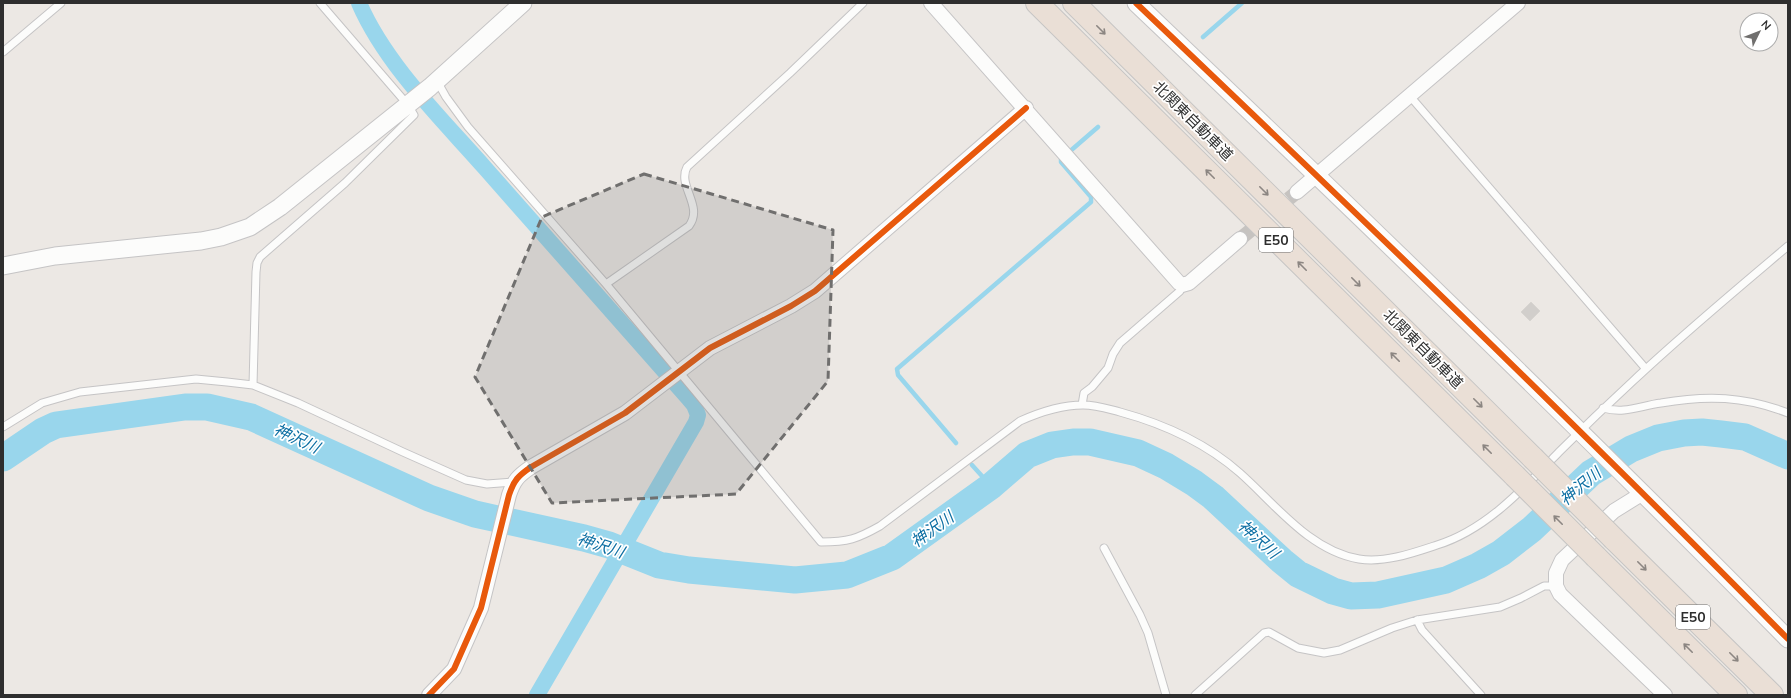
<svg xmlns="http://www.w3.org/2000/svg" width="1791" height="698" font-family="Mulish,'Noto Sans JP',sans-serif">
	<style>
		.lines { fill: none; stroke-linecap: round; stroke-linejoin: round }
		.stream { stroke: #99d6ec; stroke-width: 4.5 }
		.canal { stroke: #99d6ec; stroke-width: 16 }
		.river { stroke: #99d6ec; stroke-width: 27 }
		.building { fill: #d1cecb; stroke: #d7d4d0 }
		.minor-tunnel { stroke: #c6c3c0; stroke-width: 14; stroke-dasharray: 14 7; stroke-linecap: butt }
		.service-casing { stroke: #c5c4c5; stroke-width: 9 }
		.minor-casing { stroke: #c5c4c5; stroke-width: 16 }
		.tertiary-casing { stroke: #c5c4c5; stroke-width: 19 }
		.motorway-casing { stroke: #c6c5c4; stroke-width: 24 }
		.service { stroke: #fcfcfb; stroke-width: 7 }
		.minor { stroke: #fcfcfb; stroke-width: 14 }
		.tertiary { stroke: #fcfcfb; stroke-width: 17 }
		.motorway { stroke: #eadfd6; stroke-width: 22 }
		.motorway-bridge-casing { stroke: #c6c5c4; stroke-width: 24; stroke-linecap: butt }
		.motorway-bridge { stroke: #eadfd6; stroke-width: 22 }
		.cycleway-casing { stroke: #fff; stroke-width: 8 }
		.cycleway { stroke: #e8590c; stroke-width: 6 }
		.oneway { stroke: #8c8682 }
		.marked { fill: #706f6e; fill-opacity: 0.2; stroke: #706f6e; stroke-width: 3; stroke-dasharray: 8 5; stroke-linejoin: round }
		.labels { text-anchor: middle; stroke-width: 3.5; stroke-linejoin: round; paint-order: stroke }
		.shield { fill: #fff; stroke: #6d6d6d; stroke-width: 1 }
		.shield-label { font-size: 14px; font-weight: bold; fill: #2e2e2e }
		.street-label { font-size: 15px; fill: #2e2e2e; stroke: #fff }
		.water-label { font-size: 16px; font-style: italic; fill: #0d6fa3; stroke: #fff }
	</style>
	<rect width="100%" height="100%" fill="#ece8e4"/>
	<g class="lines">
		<path class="stream" d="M 1203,37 L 1242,3
			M 956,443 L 898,375 L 897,369 L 1091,202 L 1091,197 L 1061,162 L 1061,159 L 1098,127
			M 972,465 L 991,486"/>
		<path class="canal" d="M 359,3 C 386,65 441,118 485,168 C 553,245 620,321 688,398 L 694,405 L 698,415 L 696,422 L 537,695"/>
		<path class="river" d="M 3,458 L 43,431 L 56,425 L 185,407 L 207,407 L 251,417 L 429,498 L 475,514 L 584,538 L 609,545 L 659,565 L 689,570 L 795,580 L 847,575 L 892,557 L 991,486 L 1027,455 L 1052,445 L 1073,442 L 1090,442 L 1138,453 L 1166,466 L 1194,483 L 1213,497 L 1282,561 L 1298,574 L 1333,591 L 1351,596 L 1378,595 L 1446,580 L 1478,566 L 1501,553 L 1532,529 L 1591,473 L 1631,449 L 1658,438 L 1684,433 L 1702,432 L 1721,434 L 1745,437 L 1788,456"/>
	</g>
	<path class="building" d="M 1531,302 L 1540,311 L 1530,321 L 1521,312 Z"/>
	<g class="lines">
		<path class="minor-tunnel" d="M 1240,239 L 1297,192"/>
		<defs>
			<path id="service" d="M 3,52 L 61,3
				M 437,81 L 446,97 L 468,127 L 606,284 L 821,542 C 848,542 857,539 880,526 L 1020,421 C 1040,412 1062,405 1083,405 C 1096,405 1108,409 1120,412 C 1164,424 1206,443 1240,473 C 1275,504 1310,551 1359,559 C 1385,563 1413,553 1437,545 C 1486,530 1524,488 1559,452 C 1583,428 1608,404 1633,381 C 1683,334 1736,290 1788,246
				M 1409,95 L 1646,369
				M 606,284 L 689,226 C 704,206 677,186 687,167 L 790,73 L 863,3
				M 253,385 L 256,272 L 257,263 L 260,257 L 345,183 L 414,115 L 408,105 L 320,3
				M 1082,405 L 1084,393 L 1092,387 L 1108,368 L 1113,354 L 1120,343 L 1180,291 L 1182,285
				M 1603,408 C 1625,414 1639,406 1661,403 C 1707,395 1744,396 1788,413
				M 3,427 L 42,403 L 80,392 L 196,379 L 227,382 L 253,385 L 298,403 L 403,452 L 466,480 L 487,484 L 513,482
				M 1104,548 L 1140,615 L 1148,633 L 1166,695
				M 1417,620 L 1422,630 L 1481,695
				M 1195,695 L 1264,633 L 1269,632 L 1298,648 L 1324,653 L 1340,650 L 1392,628 L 1417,620 L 1500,607 L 1521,598 L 1544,586 L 1556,586"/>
			<path id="minor" d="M 931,3 L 1179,283 L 1182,285 L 1189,283 L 1240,239
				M 1297,192 L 1518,3
				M 1643,493 L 1614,511 L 1562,560 L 1556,573 L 1556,586 L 1560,594 L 1665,695
				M 429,695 L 454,669 L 481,608 L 509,495 C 514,480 518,476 531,467 L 625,413 L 710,348 L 791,306 L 815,291 L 1026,108"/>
			<path id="tertiary" d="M 1136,3 C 1356,212 1575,423 1788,639
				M 3,266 L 55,256 L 201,241 L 221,237 L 250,227 L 280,207 L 430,87 L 523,3"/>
			<path id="motorway" d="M 1037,3 L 1515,476
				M 1074,3 L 1533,458
				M 1614,539 L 1772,695
				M 1596,557 L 1736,695"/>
		</defs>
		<use href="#service" class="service-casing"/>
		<use href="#minor" class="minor-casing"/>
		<use href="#tertiary" class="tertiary-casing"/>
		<use href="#motorway" class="motorway-casing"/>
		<use href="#service" class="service"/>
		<use href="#minor" class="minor"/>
		<use href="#tertiary" class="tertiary"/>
		<use href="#motorway" class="motorway"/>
		<defs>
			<path id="motorway-bridge" d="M 1533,458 L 1614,539
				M 1515,476 L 1596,557"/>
		</defs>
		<use href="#motorway-bridge" class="motorway-bridge-casing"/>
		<use href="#motorway-bridge" class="motorway-bridge"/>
		<defs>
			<path id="cycleway" d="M 1136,3 C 1356,212 1575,423 1788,639
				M 429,695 L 454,669 L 481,608 L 509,495 C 514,480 518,476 531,467 L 625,413 L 710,348 L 791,306 L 815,291 L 1026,108"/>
		</defs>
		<use href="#cycleway" class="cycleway-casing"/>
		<use href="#cycleway" class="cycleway"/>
	</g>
	<defs><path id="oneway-shaft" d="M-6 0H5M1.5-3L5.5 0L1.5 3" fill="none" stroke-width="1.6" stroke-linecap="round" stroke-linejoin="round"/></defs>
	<g class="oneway">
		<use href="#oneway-shaft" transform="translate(1101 30) rotate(45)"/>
		<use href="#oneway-shaft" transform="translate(1210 174) rotate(-135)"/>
		<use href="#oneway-shaft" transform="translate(1264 191) rotate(45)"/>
		<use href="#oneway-shaft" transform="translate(1302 266) rotate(-135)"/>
		<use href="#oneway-shaft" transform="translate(1356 282) rotate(45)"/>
		<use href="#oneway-shaft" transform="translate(1395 357) rotate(-135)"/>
		<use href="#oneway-shaft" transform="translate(1478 403) rotate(45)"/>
		<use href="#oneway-shaft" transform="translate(1487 449) rotate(-135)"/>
		<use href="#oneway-shaft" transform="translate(1558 520) rotate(-135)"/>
		<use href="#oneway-shaft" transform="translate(1642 566) rotate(45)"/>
		<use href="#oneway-shaft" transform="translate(1688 648) rotate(-135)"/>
		<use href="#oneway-shaft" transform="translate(1734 657) rotate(45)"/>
	</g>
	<path class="marked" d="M 644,174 L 833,230 L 828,381 L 736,494 L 552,503 L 475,377 L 542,217 Z"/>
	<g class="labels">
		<g class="shield">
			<rect x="1259" y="228" width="34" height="24" rx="3"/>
			<rect x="1676" y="605" width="34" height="24" rx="3"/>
		</g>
		<g class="shield-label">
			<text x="1276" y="245">E50</text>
			<text x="1693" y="622">E50</text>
		</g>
		<g class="street-label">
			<text transform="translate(1193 121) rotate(45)" y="5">北関東自動車道</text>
			<text transform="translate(1423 349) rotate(45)" y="5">北関東自動車道</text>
		</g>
		<g class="water-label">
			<text transform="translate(297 438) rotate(25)" y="6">神沢川</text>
			<text transform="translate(1580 486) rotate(-40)" y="6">神沢川</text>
			<text transform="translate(932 529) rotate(-36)" y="6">神沢川</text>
			<text transform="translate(1259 539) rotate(42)" y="6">神沢川</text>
			<text transform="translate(601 545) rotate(18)" y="6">神沢川</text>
		</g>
	</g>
	<rect width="1791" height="698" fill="none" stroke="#2e2e2e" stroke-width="8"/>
	<g transform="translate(1759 32) rotate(47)"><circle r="19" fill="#ffffff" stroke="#ababab"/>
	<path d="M0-3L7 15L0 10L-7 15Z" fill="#706f6e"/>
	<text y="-6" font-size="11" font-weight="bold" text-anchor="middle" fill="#2e2e2e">N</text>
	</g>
</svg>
